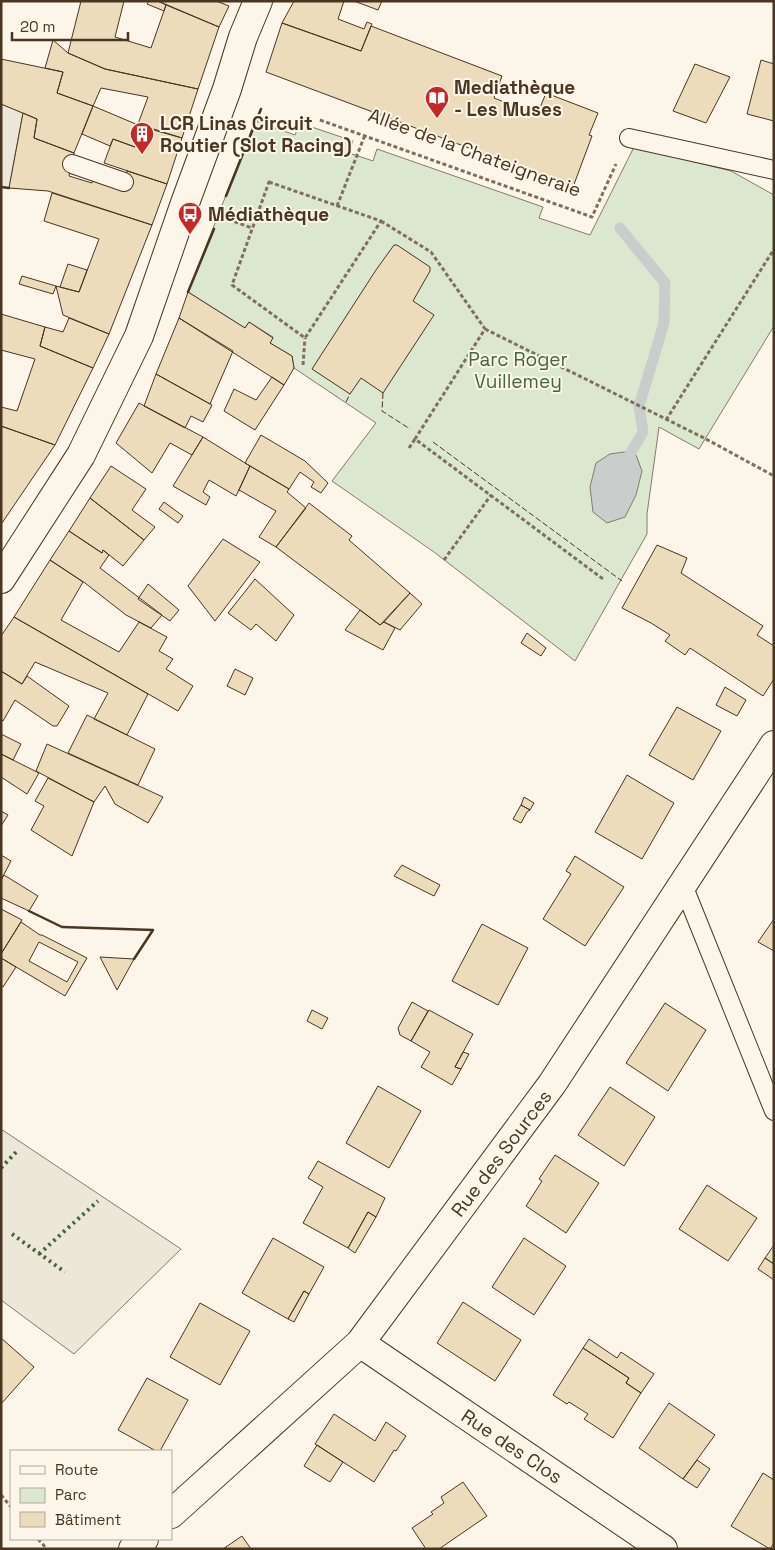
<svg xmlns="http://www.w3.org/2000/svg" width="775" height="1550" font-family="'Space Grotesk',sans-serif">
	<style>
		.green { fill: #dce7d0; stroke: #887966 }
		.parking { fill: #ede7d9; stroke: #887966 }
		.water { fill: #c9cecd; stroke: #887966 }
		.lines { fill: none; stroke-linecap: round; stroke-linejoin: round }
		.stream { stroke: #c9cecd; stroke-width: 11 }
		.building { fill: #ecdcbc; stroke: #4a3520; fill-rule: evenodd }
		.lane-casing { stroke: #4a3520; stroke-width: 20 }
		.street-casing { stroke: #4a3520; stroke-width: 30 }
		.secondary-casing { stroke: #4a3520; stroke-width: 30 }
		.path { stroke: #7f6f5c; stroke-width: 3; stroke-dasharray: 4 2.5; stroke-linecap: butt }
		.lane { stroke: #fbf6e9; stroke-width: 18 }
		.street { stroke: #fbf6e9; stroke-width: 28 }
		.secondary { stroke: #fbf6e9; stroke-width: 28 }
		.hedge { stroke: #436837; stroke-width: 4; stroke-dasharray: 2.5 4; stroke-linecap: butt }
		.fence { stroke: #4a3520; stroke-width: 1; stroke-dasharray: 6 2.5; stroke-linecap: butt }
		.wall { stroke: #4a3520; stroke-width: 2.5 }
		.labels { text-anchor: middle; stroke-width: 4; stroke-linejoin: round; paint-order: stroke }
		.poi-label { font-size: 19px; font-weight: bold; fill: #4a3520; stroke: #fbf6e9; text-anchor: start }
		.street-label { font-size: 19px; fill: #4a3520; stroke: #fbf6e9 }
		.park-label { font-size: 19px; fill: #436837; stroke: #fbf6e9 }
	</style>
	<rect width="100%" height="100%" fill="#fbf6e9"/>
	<path class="green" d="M 255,121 L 295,135 L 300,123 L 353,141 L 349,153 L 373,161 L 377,149 L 543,207 L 539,218 L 590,235 L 634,147 L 731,171 L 774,195 L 774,326 L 699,449 L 659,427 L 647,514 L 647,534 L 575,661 L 434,552 L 332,481 L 376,423 L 294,368 L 292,356 L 270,343 L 273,337 L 249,322 L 245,328 L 188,292 Z"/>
	<path class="parking" d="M 1,104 L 23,113 L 9,188 L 1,187 Z
		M 1,1129 L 181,1249 L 74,1354 L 1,1300 Z"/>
	<path class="water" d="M 624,452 L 636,455 L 642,471 L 636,495 L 625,517 L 607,523 L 593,512 L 590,487 L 596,463 L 610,454 Z"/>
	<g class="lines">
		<path class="stream" d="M 620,228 L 665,283 L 664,323 L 639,406 L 643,432 L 630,454"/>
	</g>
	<path class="building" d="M 81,1 L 124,1 L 115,37 L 151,48 L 166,5 L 219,27 L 198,89 L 105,69 L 68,53 Z
		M 149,1 L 158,1 L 166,5 L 164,11 L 147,4 Z
		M 158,1 L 216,1 L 229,6 L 219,27 Z
		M 294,1 L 344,1 L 338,19 L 364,29 L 367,22 L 372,24 L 361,51 L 282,23 Z
		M 354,1 L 382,1 L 378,10 Z
		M 282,23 L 361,51 L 371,26 L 502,76 L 494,98 L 537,115 L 546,93 L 598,113 L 589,135 L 592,136 L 573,187 L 266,72 Z
		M 53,40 L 68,53 L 105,69 L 198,89 L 182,138 L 138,124 L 148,97 L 101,88 L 93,106 L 57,93 L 63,72 L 45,68 Z
		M 1,59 L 63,72 L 57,93 L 93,106 L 74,153 L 34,138 L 37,119 L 1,104 Z
		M 761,60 L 774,64 L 774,121 L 747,114 Z
		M 695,64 L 730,77 L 706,123 L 673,111 Z
		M 93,106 L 143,127 L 135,147 L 113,139 L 110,146 L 82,134 Z
		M 23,113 L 37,119 L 34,138 L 74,153 L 69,176 L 92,183 L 93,180 L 121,189 L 127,171 L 167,184 L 152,225 L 48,191 L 9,188 Z
		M 143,127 L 182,138 L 167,184 L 104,163 L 113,139 L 135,147 Z
		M 52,193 L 152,225 L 109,334 L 63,315 L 56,286 L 79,292 L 99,239 L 44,221 Z
		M 394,245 L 397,245 L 430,267 L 430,271 L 413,301 L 434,315 L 383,393 L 361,378 L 350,394 L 312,369 L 376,270 Z
		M 68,264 L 87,270 L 79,292 L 60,287 Z
		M 22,276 L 56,286 L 53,294 L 19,284 Z
		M 188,292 L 245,328 L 249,322 L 273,338 L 270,343 L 292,356 L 294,368 L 284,385 L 179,318 Z
		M 1,314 L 45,327 L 40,346 L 93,368 L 55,445 L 1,426 L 1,407 L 17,411 L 35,359 L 1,350 Z
		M 69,318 L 109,334 L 93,368 L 40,346 L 45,327 L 63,332 Z
		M 179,318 L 233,351 L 210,404 L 156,374 Z
		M 156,374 L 212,405 L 203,422 L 191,416 L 185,428 L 144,406 Z
		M 272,377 L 284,385 L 255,430 L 224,411 L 234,389 L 256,400 Z
		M 139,403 L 203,437 L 192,455 L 170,443 L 152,473 L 116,443 Z
		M 1,426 L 55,445 L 2,523 L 1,523 Z
		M 261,435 L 305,461 L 328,483 L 321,493 L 311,487 L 314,482 L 300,472 L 289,489 L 245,463 Z
		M 203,437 L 250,466 L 236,496 L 209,480 L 203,492 L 210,497 L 206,505 L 173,486 Z
		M 111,466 L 146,489 L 132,510 L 155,527 L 144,540 L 90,498 Z
		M 250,466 L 289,489 L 287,492 L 306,508 L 276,547 L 259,537 L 276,511 L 239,490 Z
		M 90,498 L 144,540 L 123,566 L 103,550 L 102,553 L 69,531 Z
		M 164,502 L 183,516 L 178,523 L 159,509 Z
		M 309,503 L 352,536 L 349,540 L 410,593 L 380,625 L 276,547 Z
		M 69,531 L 102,553 L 103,550 L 109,555 L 100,568 L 162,615 L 151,628 L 126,615 L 85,583 L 50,560 Z
		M 223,539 L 260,562 L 215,621 L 188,586 Z
		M 657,545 L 687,558 L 681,573 L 763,626 L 757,635 L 774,646 L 774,679 L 763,696 L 690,648 L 685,655 L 665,641 L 670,635 L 651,623 L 622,608 Z
		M 50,560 L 83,582 L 61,620 L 119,652 L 139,622 L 167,637 L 159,651 L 173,659 L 166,669 L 193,686 L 178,711 L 14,617 Z
		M 255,579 L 294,615 L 276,641 L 256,624 L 251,630 L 228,613 Z
		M 148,584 L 179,610 L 170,621 L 138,599 Z
		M 410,593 L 422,604 L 400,630 L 384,622 Z
		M 360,610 L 380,625 L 384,622 L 395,628 L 383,650 L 345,630 Z
		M 14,617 L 148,694 L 127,735 L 94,719 L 108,693 L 35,662 L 22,684 L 1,671 L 1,636 Z
		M 527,633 L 546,648 L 541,656 L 521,643 Z
		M 235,669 L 253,678 L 245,695 L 227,686 Z
		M 1,671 L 22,684 L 27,676 L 69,706 L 57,726 L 53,726 L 15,700 L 3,721 L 1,720 Z
		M 725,687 L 746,700 L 737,716 L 716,705 Z
		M 677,707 L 721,731 L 693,780 L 649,755 Z
		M 87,715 L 155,749 L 138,785 L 68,753 Z
		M 1,734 L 21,744 L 13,760 L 1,754 Z
		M 47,744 L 163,797 L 148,823 L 115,804 L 105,786 L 94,802 L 36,771 Z
		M 1,754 L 39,773 L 27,794 L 1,777 Z
		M 627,775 L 674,803 L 642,859 L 595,832 Z
		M 48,778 L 94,802 L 72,856 L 31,830 L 44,806 L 35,801 Z
		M 524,797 L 534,803 L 530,810 L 521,805 Z
		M 521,805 L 530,810 L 527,812 L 521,823 L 513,819 Z
		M 1,811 L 8,815 L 1,826 Z
		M 1,855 L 11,861 L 1,880 Z
		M 575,856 L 624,887 L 585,946 L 543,919 L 571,874 L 566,871 Z
		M 402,865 L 440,885 L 434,896 L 394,876 Z
		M 4,875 L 38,896 L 29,911 L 1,898 L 1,880 Z
		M 1,909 L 22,920 L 1,954 Z
		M 774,919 L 774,951 L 758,942 Z
		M 21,922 L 40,935 L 42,935 L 87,958 L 65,996 L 1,958 L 1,954 ZM 39,942 L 78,962 L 67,982 L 29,961 Z
		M 482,924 L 528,948 L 498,1005 L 452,981 Z
		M 100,957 L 134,959 L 117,990 Z
		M 1,958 L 16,967 L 3,987 L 1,986 Z
		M 412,1002 L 428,1011 L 411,1041 L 400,1035 L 398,1028 Z
		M 665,1003 L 706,1030 L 668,1091 L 626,1063 Z
		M 312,1010 L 328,1018 L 322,1029 L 307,1021 Z
		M 429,1010 L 473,1034 L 455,1067 L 461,1069 L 452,1085 L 421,1067 L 430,1052 L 411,1041 Z
		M 463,1052 L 469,1054 L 461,1069 L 455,1067 Z
		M 378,1086 L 421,1111 L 389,1168 L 346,1143 Z
		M 610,1087 L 655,1117 L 624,1166 L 578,1135 Z
		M 555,1155 L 599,1183 L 566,1233 L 526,1206 L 542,1181 L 539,1179 Z
		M 318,1161 L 385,1198 L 376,1217 L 368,1212 L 348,1248 L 303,1223 L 323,1187 L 308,1178 Z
		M 707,1185 L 757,1218 L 728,1261 L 679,1229 Z
		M 368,1212 L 376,1217 L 355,1253 L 348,1248 Z
		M 273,1238 L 324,1267 L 309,1294 L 304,1291 L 288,1319 L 242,1293 Z
		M 524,1238 L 566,1266 L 534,1315 L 492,1287 Z
		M 774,1245 L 774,1264 L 765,1258 Z
		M 765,1258 L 774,1264 L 774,1280 L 758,1269 Z
		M 304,1291 L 309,1294 L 294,1322 L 288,1319 Z
		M 463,1302 L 521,1340 L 495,1381 L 437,1343 Z
		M 200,1303 L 250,1331 L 220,1385 L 170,1357 Z
		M 1,1338 L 34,1367 L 1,1404 Z
		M 589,1339 L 617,1358 L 621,1352 L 654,1374 L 641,1393 L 626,1383 L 629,1378 L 583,1348 Z
		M 583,1348 L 629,1378 L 626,1383 L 641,1393 L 613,1438 L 584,1419 L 588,1414 L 569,1402 L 567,1404 L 553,1395 Z
		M 147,1378 L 188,1400 L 160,1451 L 156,1451 L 118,1430 Z
		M 669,1403 L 715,1435 L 683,1479 L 639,1448 Z
		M 334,1414 L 375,1441 L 386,1422 L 406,1436 L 396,1451 L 394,1450 L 374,1482 L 315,1444 Z
		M 317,1445 L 343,1462 L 330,1482 L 304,1466 Z
		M 697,1460 L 710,1469 L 697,1488 L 683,1479 Z
		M 763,1473 L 774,1480 L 774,1543 L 770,1549 L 731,1526 Z
		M 463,1482 L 487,1516 L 439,1549 L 426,1549 L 412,1528 L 433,1514 L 431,1512 L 444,1503 L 441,1497 Z
		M 242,1536 L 251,1549 L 223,1549 Z"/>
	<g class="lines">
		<defs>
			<path id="lane" d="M 629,138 L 774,170
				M 72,164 L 124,182
				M 683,885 L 774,1111"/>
			<path id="street" d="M 360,1343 L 663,1549
				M 171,1514 L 360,1343 L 552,1084 L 774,745
				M 133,1549 L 144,1539"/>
			<path id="secondary" d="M 1,579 L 81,455 L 139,336 L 185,203 L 227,89 L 243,37 L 258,1"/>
		</defs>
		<use href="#lane" class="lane-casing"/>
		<use href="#street" class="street-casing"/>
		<use href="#secondary" class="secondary-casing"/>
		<path class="path" d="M 320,120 L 592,217 L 616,164
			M 269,182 L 381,221 L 305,338 L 232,285 Z
			M 337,206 L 365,135
			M 216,215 L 252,228
			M 381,221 L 431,252 L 485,329 L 415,439 L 603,579
			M 485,329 L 706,439 L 774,476
			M 303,365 L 305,338
			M 666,420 L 774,249
			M 409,448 L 415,439
			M 444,560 L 491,495
			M 1,1495 L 11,1507
			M 38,1539 L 47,1549"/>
		<use href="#lane" class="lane"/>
		<use href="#street" class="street"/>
		<use href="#secondary" class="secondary"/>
		<path class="hedge" d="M 1,1168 L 18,1150
			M 12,1234 L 65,1272
			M 39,1254 L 98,1201"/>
		<path class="fence" d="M 383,393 L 382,411 L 410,429
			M 346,402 L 350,394
			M 433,442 L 622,581"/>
		<path class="wall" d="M 1,187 L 9,188
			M 226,196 L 261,109
			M 188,292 L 214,229
			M 29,911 L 62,927 L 153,930 L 134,959"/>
	</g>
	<defs>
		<symbol id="library-pin" viewBox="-11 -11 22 30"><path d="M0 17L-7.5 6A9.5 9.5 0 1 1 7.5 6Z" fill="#c62828" stroke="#fbf6e9"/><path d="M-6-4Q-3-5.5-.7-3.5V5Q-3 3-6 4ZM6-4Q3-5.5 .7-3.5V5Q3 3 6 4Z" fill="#fff"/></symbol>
		<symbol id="building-pin" viewBox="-11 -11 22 30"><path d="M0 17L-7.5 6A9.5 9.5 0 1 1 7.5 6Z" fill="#c62828" stroke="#fbf6e9"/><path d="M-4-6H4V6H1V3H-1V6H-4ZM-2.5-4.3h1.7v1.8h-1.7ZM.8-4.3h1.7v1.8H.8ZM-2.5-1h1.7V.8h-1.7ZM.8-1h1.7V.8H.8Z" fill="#fff"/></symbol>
		<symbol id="bus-pin" viewBox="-11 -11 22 30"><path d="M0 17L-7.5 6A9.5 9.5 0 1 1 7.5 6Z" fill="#c62828" stroke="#fbf6e9"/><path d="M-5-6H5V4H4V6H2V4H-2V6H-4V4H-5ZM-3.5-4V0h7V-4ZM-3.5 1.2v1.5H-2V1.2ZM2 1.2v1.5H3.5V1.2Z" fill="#fff"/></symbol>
	</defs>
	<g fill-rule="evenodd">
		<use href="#library-pin" x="423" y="84" width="28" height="38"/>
		<use href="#building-pin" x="128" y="120" width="28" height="38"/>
		<use href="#bus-pin" x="176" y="200" width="28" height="38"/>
	</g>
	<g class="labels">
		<g class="poi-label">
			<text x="454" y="94">Mediathèque<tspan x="454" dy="22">- Les Muses</tspan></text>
			<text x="160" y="130">LCR Linas Circuit<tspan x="160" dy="22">Routier (Slot Racing)</tspan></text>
			<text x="208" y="221">Médiathèque</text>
		</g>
		<g class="street-label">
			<text transform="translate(475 152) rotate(20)" y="7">Allée de la Chateigneraie</text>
			<text transform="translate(501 1153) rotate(-53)" y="7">Rue des Sources</text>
			<text transform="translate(512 1446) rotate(34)" y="7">Rue des Clos</text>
		</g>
		<g class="park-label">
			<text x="518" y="366">Parc Roger<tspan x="518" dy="22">Vuillemey</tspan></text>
		</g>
	</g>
	<rect width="775" height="1550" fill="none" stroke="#4a3520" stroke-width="5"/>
	<rect x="10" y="1450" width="162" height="90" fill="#fbf6e9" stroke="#b4a999"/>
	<rect x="20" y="1466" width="25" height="8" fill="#fbf6e9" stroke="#b4a999"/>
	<text x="55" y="1475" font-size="15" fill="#4a3520">Route</text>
	<rect x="20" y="1488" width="25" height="15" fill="#dce7d0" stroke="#b4a999"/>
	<text x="55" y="1500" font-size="15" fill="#4a3520">Parc</text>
	<rect x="20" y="1512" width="25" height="15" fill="#ecdcbc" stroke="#b4a999"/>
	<text x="55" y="1525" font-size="15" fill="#4a3520">Bâtiment</text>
	<path d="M12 32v8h116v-8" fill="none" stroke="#4a3520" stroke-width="2.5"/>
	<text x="20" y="32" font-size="15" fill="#4a3520" stroke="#fbf6e9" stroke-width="4" paint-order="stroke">20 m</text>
</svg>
